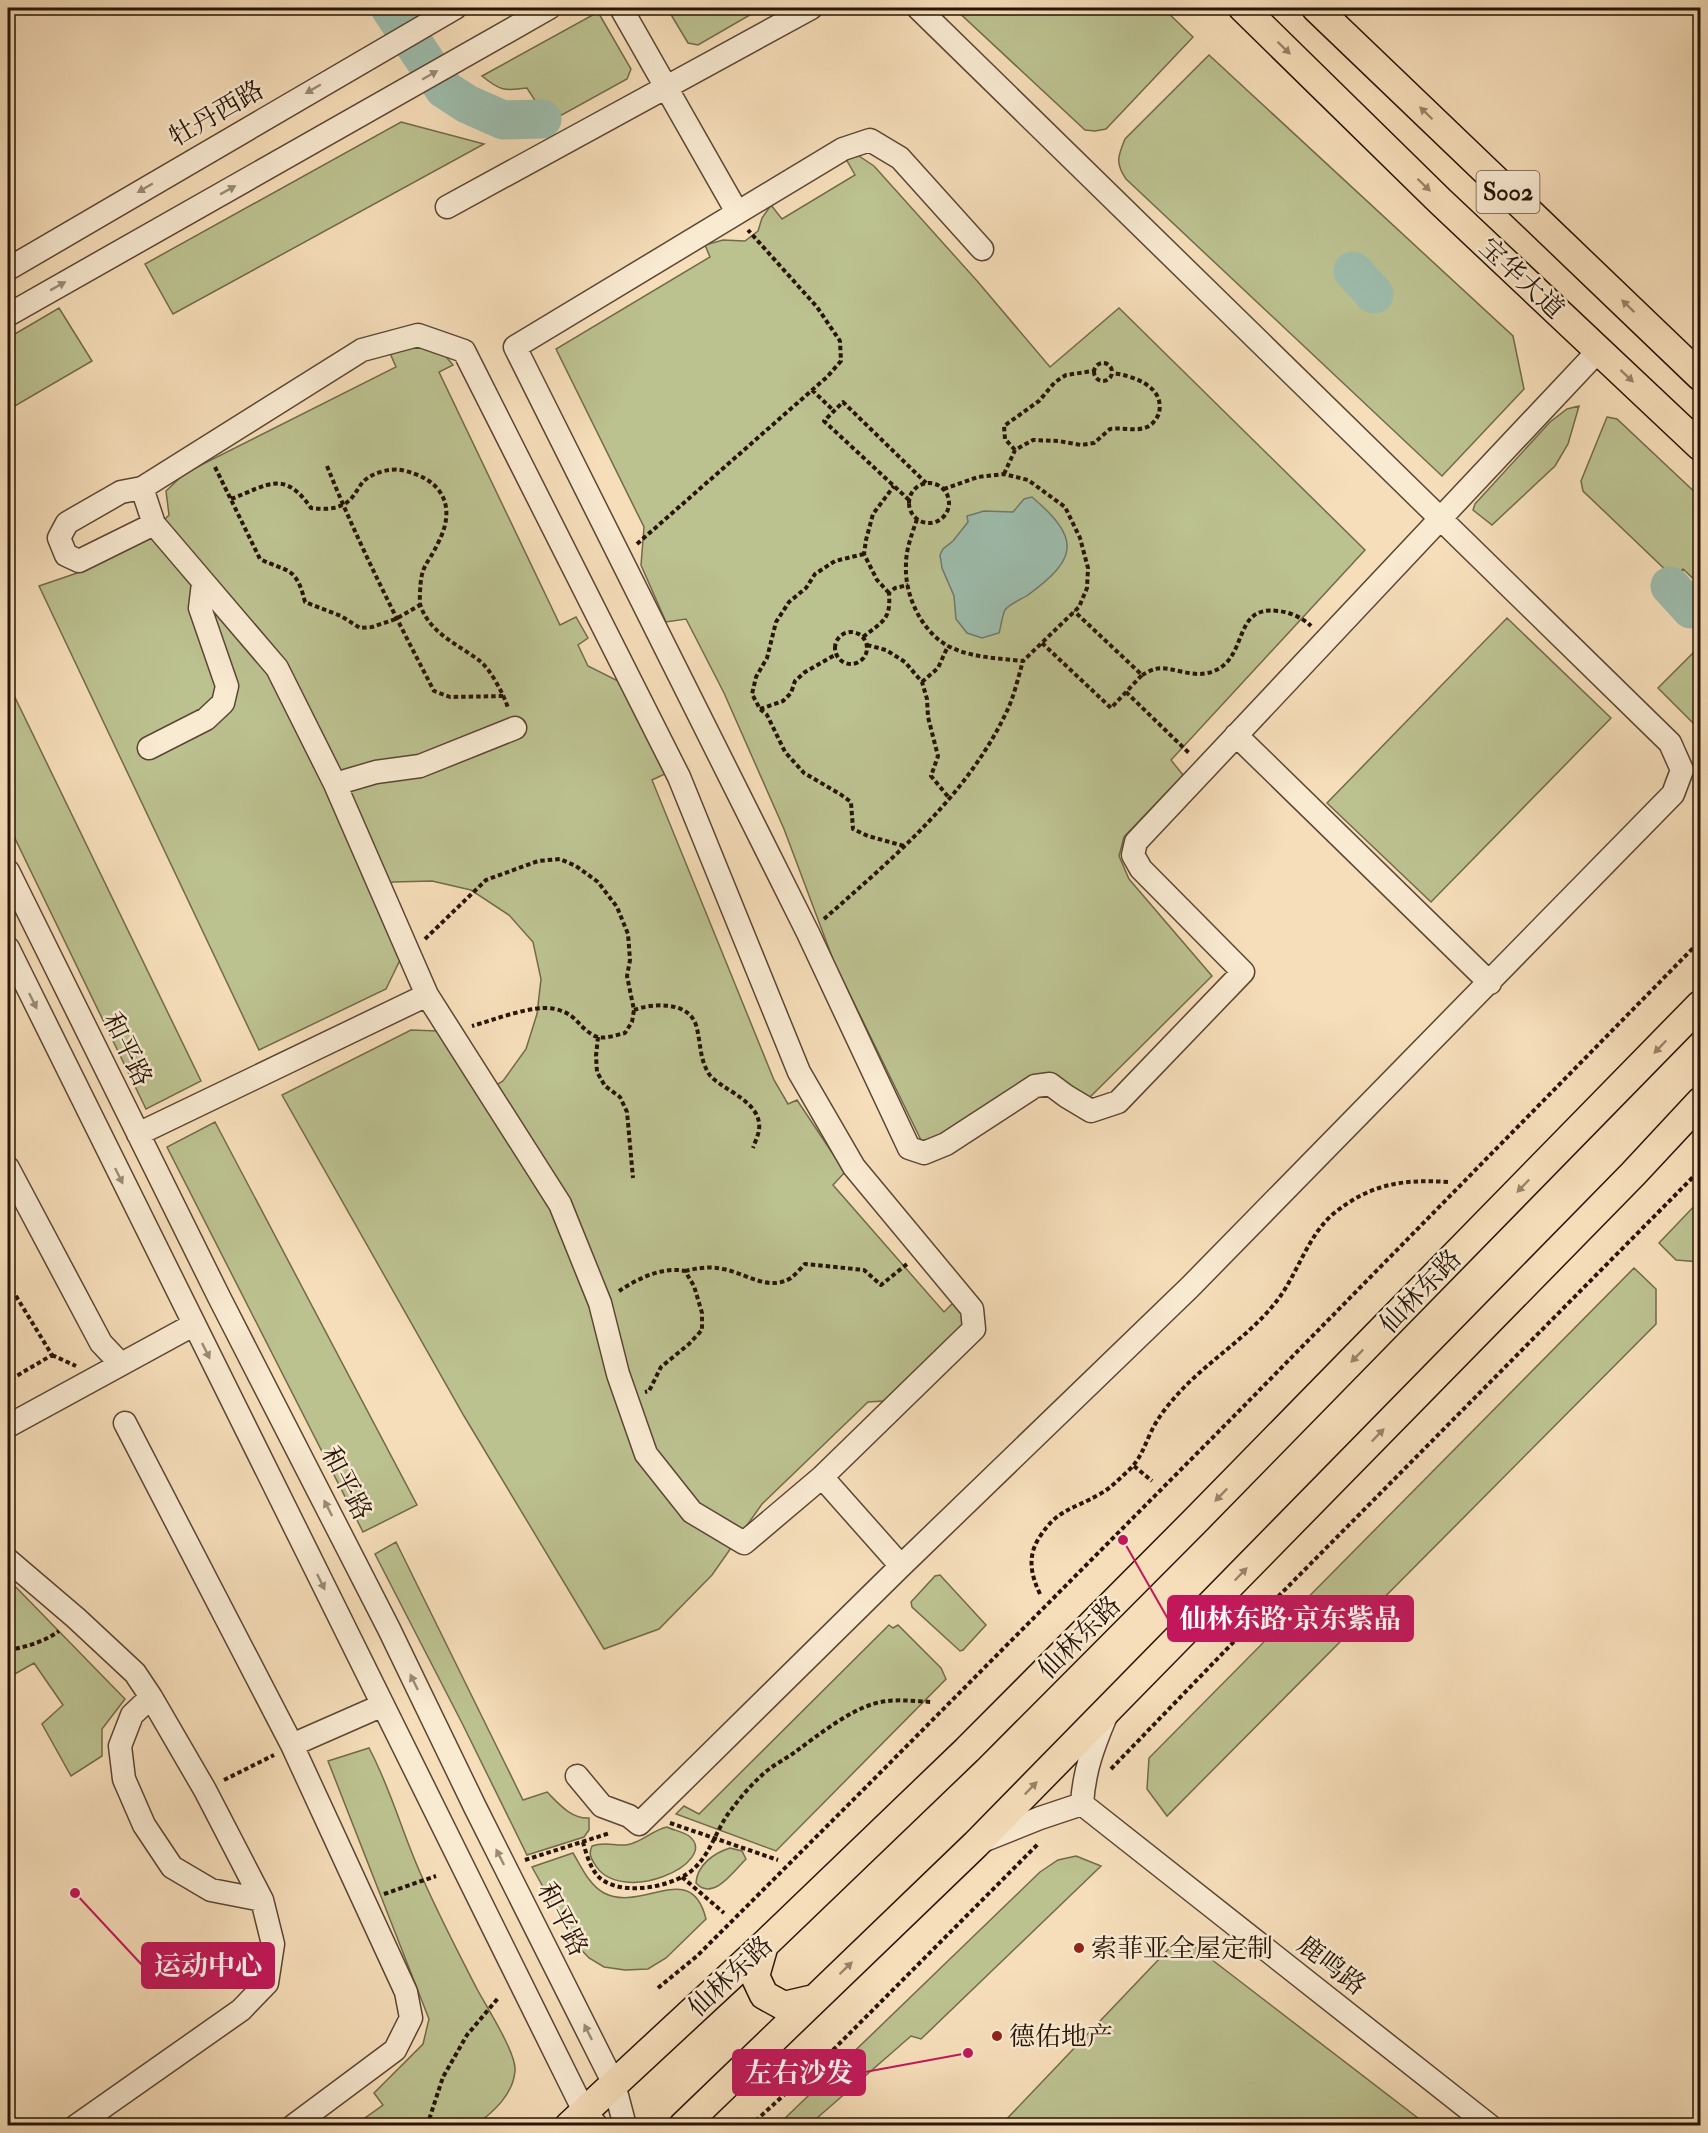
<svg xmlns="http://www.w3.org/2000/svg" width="1708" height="2133" font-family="'IM FELL Double Pica','Noto Serif SC',serif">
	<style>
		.green { fill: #bcc190; stroke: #726a4b; stroke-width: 1.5 }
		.water { fill: #9dbcac; stroke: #6e796a; stroke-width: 1.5 }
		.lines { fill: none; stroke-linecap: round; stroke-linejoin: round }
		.river { stroke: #9dbcac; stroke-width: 39 }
		.minor-casing { stroke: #5b4633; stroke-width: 25 }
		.major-casing { stroke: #271406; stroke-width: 31 }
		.path { stroke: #271406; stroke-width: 4; stroke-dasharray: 4.5 3; stroke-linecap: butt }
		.minor { stroke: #f9ead2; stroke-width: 22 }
		.major { stroke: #f6deba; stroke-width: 28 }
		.oneway { fill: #998369 }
		.oneway2 { fill: #9a8a76 }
		.poi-dot { fill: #8f2418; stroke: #f9ead2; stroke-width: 2 }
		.labels { text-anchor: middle; stroke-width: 5; stroke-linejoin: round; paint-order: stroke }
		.shield { fill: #f9ead2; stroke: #665443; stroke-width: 1.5 }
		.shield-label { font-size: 24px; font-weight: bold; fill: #271406 }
		.street-label { font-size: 26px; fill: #271406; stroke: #f9ead2 }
		.poi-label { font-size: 26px; fill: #271406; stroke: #f9ead2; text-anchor: start }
		.leader { fill: none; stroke: #c2185b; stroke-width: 2 }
		.callout-dot { fill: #c2185b; stroke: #f9ead2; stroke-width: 2 }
		.callout { fill: #c2185b; stroke: #c2185b; stroke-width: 2 }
		.callout-label { font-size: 27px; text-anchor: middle; font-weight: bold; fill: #fff }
	</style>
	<rect width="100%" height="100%" fill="#f6deba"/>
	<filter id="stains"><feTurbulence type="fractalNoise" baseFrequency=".00333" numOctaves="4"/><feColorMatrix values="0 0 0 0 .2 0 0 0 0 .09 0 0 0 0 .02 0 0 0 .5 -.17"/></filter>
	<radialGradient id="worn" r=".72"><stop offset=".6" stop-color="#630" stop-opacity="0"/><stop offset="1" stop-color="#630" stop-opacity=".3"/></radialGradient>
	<path class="green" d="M 667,8 L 762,8 L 698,45 L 688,43 Z
		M 954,8 L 1163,8 L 1193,37 L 1106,129 L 1095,131 L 1085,130 Z
		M 598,12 L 631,69 L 627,79 L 549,122 L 527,88 C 505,91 500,91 482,76 Z
		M 1209,55 L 1513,336 L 1524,389 L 1442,476 L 1126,179 C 1115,163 1118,156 1125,139 Z
		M 401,122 L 484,144 L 173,314 L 145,264 Z
		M 859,156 L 874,166 L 978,282 L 1050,367 L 1119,308 L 1365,550 L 1171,760 L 1183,775 L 1124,837 L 1119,856 L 1129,879 L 1212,976 L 1089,1098 L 1057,1076 L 932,1141 L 921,1140 L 834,962 L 784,829 L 724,693 L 686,619 L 666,622 L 641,565 L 644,527 L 556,349 L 710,257 L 705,245 L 723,240 L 745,241 L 758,231 L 762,218 L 771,205 L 782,219 L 855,175 L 846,159 Z
		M 59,308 L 92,361 L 8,410 L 8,338 Z
		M 423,344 L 441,351 L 453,365 L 439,372 L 560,625 L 576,617 L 588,638 L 578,645 L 588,666 L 626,685 L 667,773 L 652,780 L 774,1080 L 788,1104 L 797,1100 L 845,1172 L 833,1185 L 944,1312 L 955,1301 L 963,1314 L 961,1328 L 884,1401 L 868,1402 L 762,1504 L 712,1575 L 659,1629 L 604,1649 L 464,1416 L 282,1095 L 411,1030 L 438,1031 L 480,1095 L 503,1081 L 526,1049 L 537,1014 L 541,979 L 533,942 L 509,915 L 471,890 L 432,881 L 393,882 L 372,890 L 401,958 L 386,989 L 259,1050 L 39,586 L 83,571 L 144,540 L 169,515 L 166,491 L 185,473 L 396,367 L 389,351 Z
		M 1579,406 L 1568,444 L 1555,466 L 1492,525 L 1473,510 L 1475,504 L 1550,422 L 1567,409 Z
		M 1607,417 L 1617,419 L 1700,497 L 1700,585 L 1683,569 L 1674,578 L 1583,491 L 1581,481 Z
		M 1507,618 L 1611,718 L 1431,902 L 1327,803 Z
		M 1700,646 L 1700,730 L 1658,688 Z
		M 8,683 L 201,1081 L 146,1109 L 8,824 Z
		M 215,1122 L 417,1505 L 363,1532 L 167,1147 Z
		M 1700,1200 L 1700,1262 L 1676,1260 L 1659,1243 Z
		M 1634,1268 L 1656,1289 L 1656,1324 L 1167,1816 L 1147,1789 L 1149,1758 Z
		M 396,1542 L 523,1800 L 547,1792 C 559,1804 571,1819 589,1818 L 589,1830 L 584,1837 L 527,1855 L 462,1723 L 375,1554 Z
		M 940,1575 L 986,1625 L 963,1650 L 960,1651 L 912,1607 L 911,1602 L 935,1576 Z
		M 8,1579 L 125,1699 L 102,1729 L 102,1756 L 71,1776 L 42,1724 L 63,1705 L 34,1663 L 8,1678 Z
		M 889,1625 L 893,1628 L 898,1625 L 941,1668 L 946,1679 L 776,1851 L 676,1814 L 684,1806 L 699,1814 Z
		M 369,1748 C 390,1787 401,1829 419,1870 C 436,1910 457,1950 477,1989 C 486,2006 517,2054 515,2071 C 513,2095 493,2112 476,2125 L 355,2125 L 383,2105 L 374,2093 L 423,2044 L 429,2019 L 328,1761 Z
		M 667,1827 C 673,1830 683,1832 689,1836 C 722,1862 619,1909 594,1863 C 590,1857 589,1853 592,1846 C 605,1841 614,1846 626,1845 C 642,1843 652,1830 667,1827 Z
		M 730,1848 L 742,1851 L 746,1859 C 734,1871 713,1902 696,1883 C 697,1865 714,1853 730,1848 Z
		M 573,1853 C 581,1866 589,1885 604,1893 C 642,1913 691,1858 706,1919 L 666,1958 L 648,1969 L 625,1970 L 604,1967 L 589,1958 L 573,1941 L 532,1867 Z
		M 1076,1856 L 1101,1866 L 921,2039 L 911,2036 L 809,2125 L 778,2125 L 1040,1872 L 1058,1860 Z
		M 1181,1936 L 1427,2125 L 1001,2125 Z"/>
	<path class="water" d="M 1032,497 C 1080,538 1079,558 1028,595 C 1022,599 1009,604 1005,610 C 1002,616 1001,627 999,633 L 982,638 L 967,633 L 956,619 L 954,596 L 942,568 L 940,555 L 943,549 L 953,541 L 968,522 L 967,516 L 984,511 L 1013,512 L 1024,499 Z"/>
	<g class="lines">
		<path class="river" d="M 390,8 L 444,89 L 467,104 L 503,120 L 542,119
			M 1353,271 L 1374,294
			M 1670,586 L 1691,609"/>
		<defs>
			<path id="minor" d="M 621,8 L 737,212
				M 447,207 L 811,8
				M 982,249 L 900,158 L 870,140 L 843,149 L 515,347 L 808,933 L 909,1148 L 924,1153 L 946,1144 L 1035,1086 L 1050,1084 L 1066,1096 L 1091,1111 L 1118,1102 L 1243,972 L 1141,869 L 1133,855 L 1136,842 L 1599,350
				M 8,269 L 455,8
				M 8,315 L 549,8
				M 142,488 L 154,524 L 277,668 L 335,784 L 427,995 L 560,1204 L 600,1303 L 618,1374 L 646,1454 L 692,1512 L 744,1543 L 822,1477 L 974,1329 L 972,1309 L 854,1167 L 799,1072 L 679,777 L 464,351 L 418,335 L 362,350 L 142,488 L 121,492 L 67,523 L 59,538 L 66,555 L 79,561 L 154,524
				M 1236,735 L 1490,983
				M 149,748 L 206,719 L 223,703 L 227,686 L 200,608 L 203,583
				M 335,784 L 376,772 L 420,766 L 515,728
				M 8,871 L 219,1297 L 389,1629 L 475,1807 L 614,2084 L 625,2126
				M 8,948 L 584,2111 L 597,2126
				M 138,1134 L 427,995
				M 8,1168 L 101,1343 L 120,1363
				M 125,1423 L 292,1745 L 406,1992 L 411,2018 L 395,2050 L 293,2126
				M 8,1426 L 193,1325
				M 822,1477 L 901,1566
				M 8,1560 L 76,1618 L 135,1673 L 151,1697 L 205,1790 L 262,1900 L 273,1944 L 267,1983 L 241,2010 L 76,2126
				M 151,1697 L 132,1715 L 120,1746 L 124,1779 L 144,1825 L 172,1867 L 211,1890 L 262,1900
				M 292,1745 L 383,1705
				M 577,1776 L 602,1806 L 629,1816 L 639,1824 L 901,1566 L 1190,1287 L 1673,794 L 1682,770 L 1670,743 L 918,8
				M 1082,1804 L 1490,2126
				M 980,1842 L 1040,1818 L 1082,1804 C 1084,1771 1093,1747 1106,1716"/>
			<path id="major" d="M 1243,8 L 1440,201 L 1700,446
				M 1316,8 L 1700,376
				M 764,1945 L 755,1976 L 764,1995 L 784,2006 L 814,1999
				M 569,2126 L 764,1945 L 967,1750 L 1198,1518 L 1700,1005
				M 683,2126 L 976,1844 L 1633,1174 L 1700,1102"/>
		</defs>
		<use href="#minor" class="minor-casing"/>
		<use href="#major" class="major-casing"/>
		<path class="path" d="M1094 372a9 9 0 1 1 18 0a9 9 0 1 1-18 0Z
			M 812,390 L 833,410
			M 1015,450 L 1005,439 L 1004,426 L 1039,401 L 1055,382 L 1066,375 L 1093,371
			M 327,466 C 358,543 396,618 434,691 L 450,697 L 504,696
			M 215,467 L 260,559 C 289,573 296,566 305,602 L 341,616 L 360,628 L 372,627 L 396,619 L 420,605
			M 1004,474 L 1015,450 L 1033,440 L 1059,441 L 1081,445 L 1094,443 L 1110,429 C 1123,427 1135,432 1147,427 C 1152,425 1157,419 1159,413 C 1165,386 1133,376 1113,373
			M909 503a20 20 0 1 1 40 0a20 20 0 1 1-40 0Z
			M 231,499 C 268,485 284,469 311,508 C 321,509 333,510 342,505 C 353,501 356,490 363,482 C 371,473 390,468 401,470 C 441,478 458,505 438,543 C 427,567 421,563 420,593 C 420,597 419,603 421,607 C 431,634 459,645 480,661 C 491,670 504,695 508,708
			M 909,500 L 824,421 L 843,402 L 926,483
			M 917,519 C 912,534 906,549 906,564 C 904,595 922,633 950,647 C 973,658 998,658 1023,661 L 1079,607 L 1087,588 L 1088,568 L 1080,538 L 1065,507 L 1028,480 L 1004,474 L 978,477 L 944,489
			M 637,544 L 827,377 L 841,361 L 840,341 L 817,307 L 748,230
			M 864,554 L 835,561 L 815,574 L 806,588 L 789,602 L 776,622 L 767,658 L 756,677 L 752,694 L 760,709 L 767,715 L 785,752 L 804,773 L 840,794 L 851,802 L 853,829 L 868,836 L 904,846
			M 889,593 L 877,580 L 864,554 L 866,540 L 873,514 L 894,486
			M835 648a16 16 0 1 1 32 0a16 16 0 1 1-32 0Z
			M 863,637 C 883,621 891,620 889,593 L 895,588 L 908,585
			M 1042,643 L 1111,708 L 1142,675 L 1074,611
			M 867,645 L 886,650 L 905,662 L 922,682 L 927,699 L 928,717 L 938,756 L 931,776 L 950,799
			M 1142,675 C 1146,673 1151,670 1155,669 C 1172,665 1193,680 1214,671 C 1249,657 1232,605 1278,611 C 1290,612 1303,618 1311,626
			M 922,682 L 938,668 L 948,646
			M 1126,692 L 1190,754
			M 760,709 L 783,701 L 791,693 L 795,681 L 805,672 L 835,655
			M 824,919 C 892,859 966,797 1006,713 C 1014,697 1018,678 1023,661
			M 425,939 L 486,880 L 538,861 L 560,859 L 576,866 L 598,882 L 617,907 L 628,934 L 630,960 L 627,976 L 634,1010 L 632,1022 L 625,1033 C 615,1035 602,1041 593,1035 C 577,1026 577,1014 555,1009 C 533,1004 494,1020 472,1026
			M 634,1010 C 653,1003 688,1001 696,1025 C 701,1042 699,1058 709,1074 C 712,1079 718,1082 723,1086 C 738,1096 762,1108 759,1130 C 758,1136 755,1142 753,1148
			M 598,1037 L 596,1056 L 597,1072 L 605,1086 L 620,1097 L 627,1112 L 633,1178
			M 685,1271 C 698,1268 709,1266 723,1269 C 746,1273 768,1292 791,1278 C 796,1274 801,1268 805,1264 L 864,1270 L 881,1285 L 907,1264
			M 8,1283 L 52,1355 L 8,1381
			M 619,1291 C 637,1279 663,1266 685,1271 L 694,1286 L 702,1313 L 702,1330 L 689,1344 L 661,1367 L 649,1391 L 645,1392
			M 52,1355 L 76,1366
			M 1134,1466 L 1152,1481
			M 1040,1594 C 1031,1575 1027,1557 1039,1538 C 1057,1509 1072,1510 1100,1494 C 1111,1488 1119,1479 1128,1471 C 1140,1460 1144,1447 1151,1432 C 1157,1419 1167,1406 1177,1395 C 1208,1360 1251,1336 1279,1298 C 1298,1272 1308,1236 1333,1214 C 1370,1184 1402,1179 1448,1182
			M 8,1650 C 26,1647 44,1642 59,1631
			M 1111,1769 L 1249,1626 L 1700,1170
			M 224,1780 L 274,1755
			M 670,1823 L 778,1860
			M 583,1842 C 586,1853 590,1867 597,1875 C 616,1897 666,1888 687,1874 C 710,1859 715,1830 731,1810 C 740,1798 750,1786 761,1776 C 771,1766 784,1760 795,1752 C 817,1736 847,1712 873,1704 C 892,1698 912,1701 932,1702
			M 525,1860 L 610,1833
			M 682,1877 L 724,1913
			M 384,1894 L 436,1876
			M 658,1988 L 697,1956 L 866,1787 L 1238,1412 L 1700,941
			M 427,2126 L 443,2077 L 467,2035 L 499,1997
			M 750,2126 L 831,2052 L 1039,1843"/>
		<use href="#minor" class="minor"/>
		<use href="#major" class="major"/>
	</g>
	<defs><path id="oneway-solid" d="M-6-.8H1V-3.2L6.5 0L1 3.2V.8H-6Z" transform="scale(1.5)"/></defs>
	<g class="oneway">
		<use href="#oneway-solid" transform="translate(1284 48) rotate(44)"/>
		<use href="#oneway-solid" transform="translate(1426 113) rotate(-136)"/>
		<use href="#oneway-solid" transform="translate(1424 185) rotate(44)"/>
		<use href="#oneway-solid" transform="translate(1628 306) rotate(-136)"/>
		<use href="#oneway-solid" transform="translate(1627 376) rotate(43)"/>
		<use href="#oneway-solid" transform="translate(1660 1047) rotate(134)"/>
		<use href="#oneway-solid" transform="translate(1523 1186) rotate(134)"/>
		<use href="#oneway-solid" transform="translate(1357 1356) rotate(134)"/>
		<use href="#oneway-solid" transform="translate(1378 1435) rotate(-46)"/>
		<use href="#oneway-solid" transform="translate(1221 1495) rotate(134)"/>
		<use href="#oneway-solid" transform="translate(1241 1574) rotate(-46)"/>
		<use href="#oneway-solid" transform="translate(1031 1788) rotate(-46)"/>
		<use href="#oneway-solid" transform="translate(846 1968) rotate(-44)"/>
	</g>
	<g class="oneway2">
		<use href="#oneway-solid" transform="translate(430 75) rotate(-30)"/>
		<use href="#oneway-solid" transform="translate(313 89) rotate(150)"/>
		<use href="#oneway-solid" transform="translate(145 188) rotate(150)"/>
		<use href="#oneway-solid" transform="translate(228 190) rotate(-29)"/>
		<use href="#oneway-solid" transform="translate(58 286) rotate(-29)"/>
		<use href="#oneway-solid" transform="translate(33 1001) rotate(64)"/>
		<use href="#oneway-solid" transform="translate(119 1176) rotate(64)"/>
		<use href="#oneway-solid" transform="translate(206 1351) rotate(64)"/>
		<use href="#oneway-solid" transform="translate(328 1508) rotate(-117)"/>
		<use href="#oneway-solid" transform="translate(321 1582) rotate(64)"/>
		<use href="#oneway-solid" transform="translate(414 1682) rotate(-116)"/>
		<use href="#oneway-solid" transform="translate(500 1857) rotate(-117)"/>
		<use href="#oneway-solid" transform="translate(588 2032) rotate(-116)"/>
	</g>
	<g class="poi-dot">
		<circle cx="1079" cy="1948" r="6"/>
		<circle cx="997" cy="2036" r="6"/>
	</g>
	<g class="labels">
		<rect class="shield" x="1476.5" y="171" width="63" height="42" rx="4.5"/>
		<g class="shield-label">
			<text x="1508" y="200">S002</text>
		</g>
		<g class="street-label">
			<text transform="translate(216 113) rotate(-30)" y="9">牡丹西路</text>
			<text transform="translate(1522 278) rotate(43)" y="9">宝华大道</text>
			<text transform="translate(128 1049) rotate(64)" y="9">和平路</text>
			<text transform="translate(1420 1291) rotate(-46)" y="9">仙林东路</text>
			<text transform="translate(347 1483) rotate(63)" y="9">和平路</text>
			<text transform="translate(1079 1637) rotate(-45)" y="9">仙林东路</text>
			<text transform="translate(563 1919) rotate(63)" y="9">和平路</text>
			<text transform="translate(1332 1965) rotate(38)" y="9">鹿鸣路</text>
			<text transform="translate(730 1976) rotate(-43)" y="9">仙林东路</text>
		</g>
		<g class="poi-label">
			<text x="1091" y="1957">索菲亚全屋定制</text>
			<text x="1009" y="2045">德佑地产</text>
		</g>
	</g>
	<path class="leader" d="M1123 1540L1168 1619M75 1893L142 1965M968 2053L865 2072"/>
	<g class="callout-dot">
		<circle cx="1123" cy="1540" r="6"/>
		<circle cx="75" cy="1893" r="6"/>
		<circle cx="968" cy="2053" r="6"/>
	</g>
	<g class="callout">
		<rect x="1168" y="1596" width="245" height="45" rx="6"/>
		<rect x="142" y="1943" width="132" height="45" rx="6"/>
		<rect x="733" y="2050" width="132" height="45" rx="6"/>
	</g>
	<g class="callout-label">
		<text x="1290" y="1628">仙林东路·京东紫晶</text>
		<text x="208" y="1975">运动中心</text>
		<text x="799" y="2082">左右沙发</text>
	</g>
	<rect width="1708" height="2133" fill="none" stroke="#f6deba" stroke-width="30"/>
	<rect x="9" y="9" width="1690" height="2115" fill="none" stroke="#271406" stroke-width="3"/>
	<rect x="15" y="15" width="1678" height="2103" fill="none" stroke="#271406" stroke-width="1.5"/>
	<rect width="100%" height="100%" filter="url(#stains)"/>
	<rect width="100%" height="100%" fill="url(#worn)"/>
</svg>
